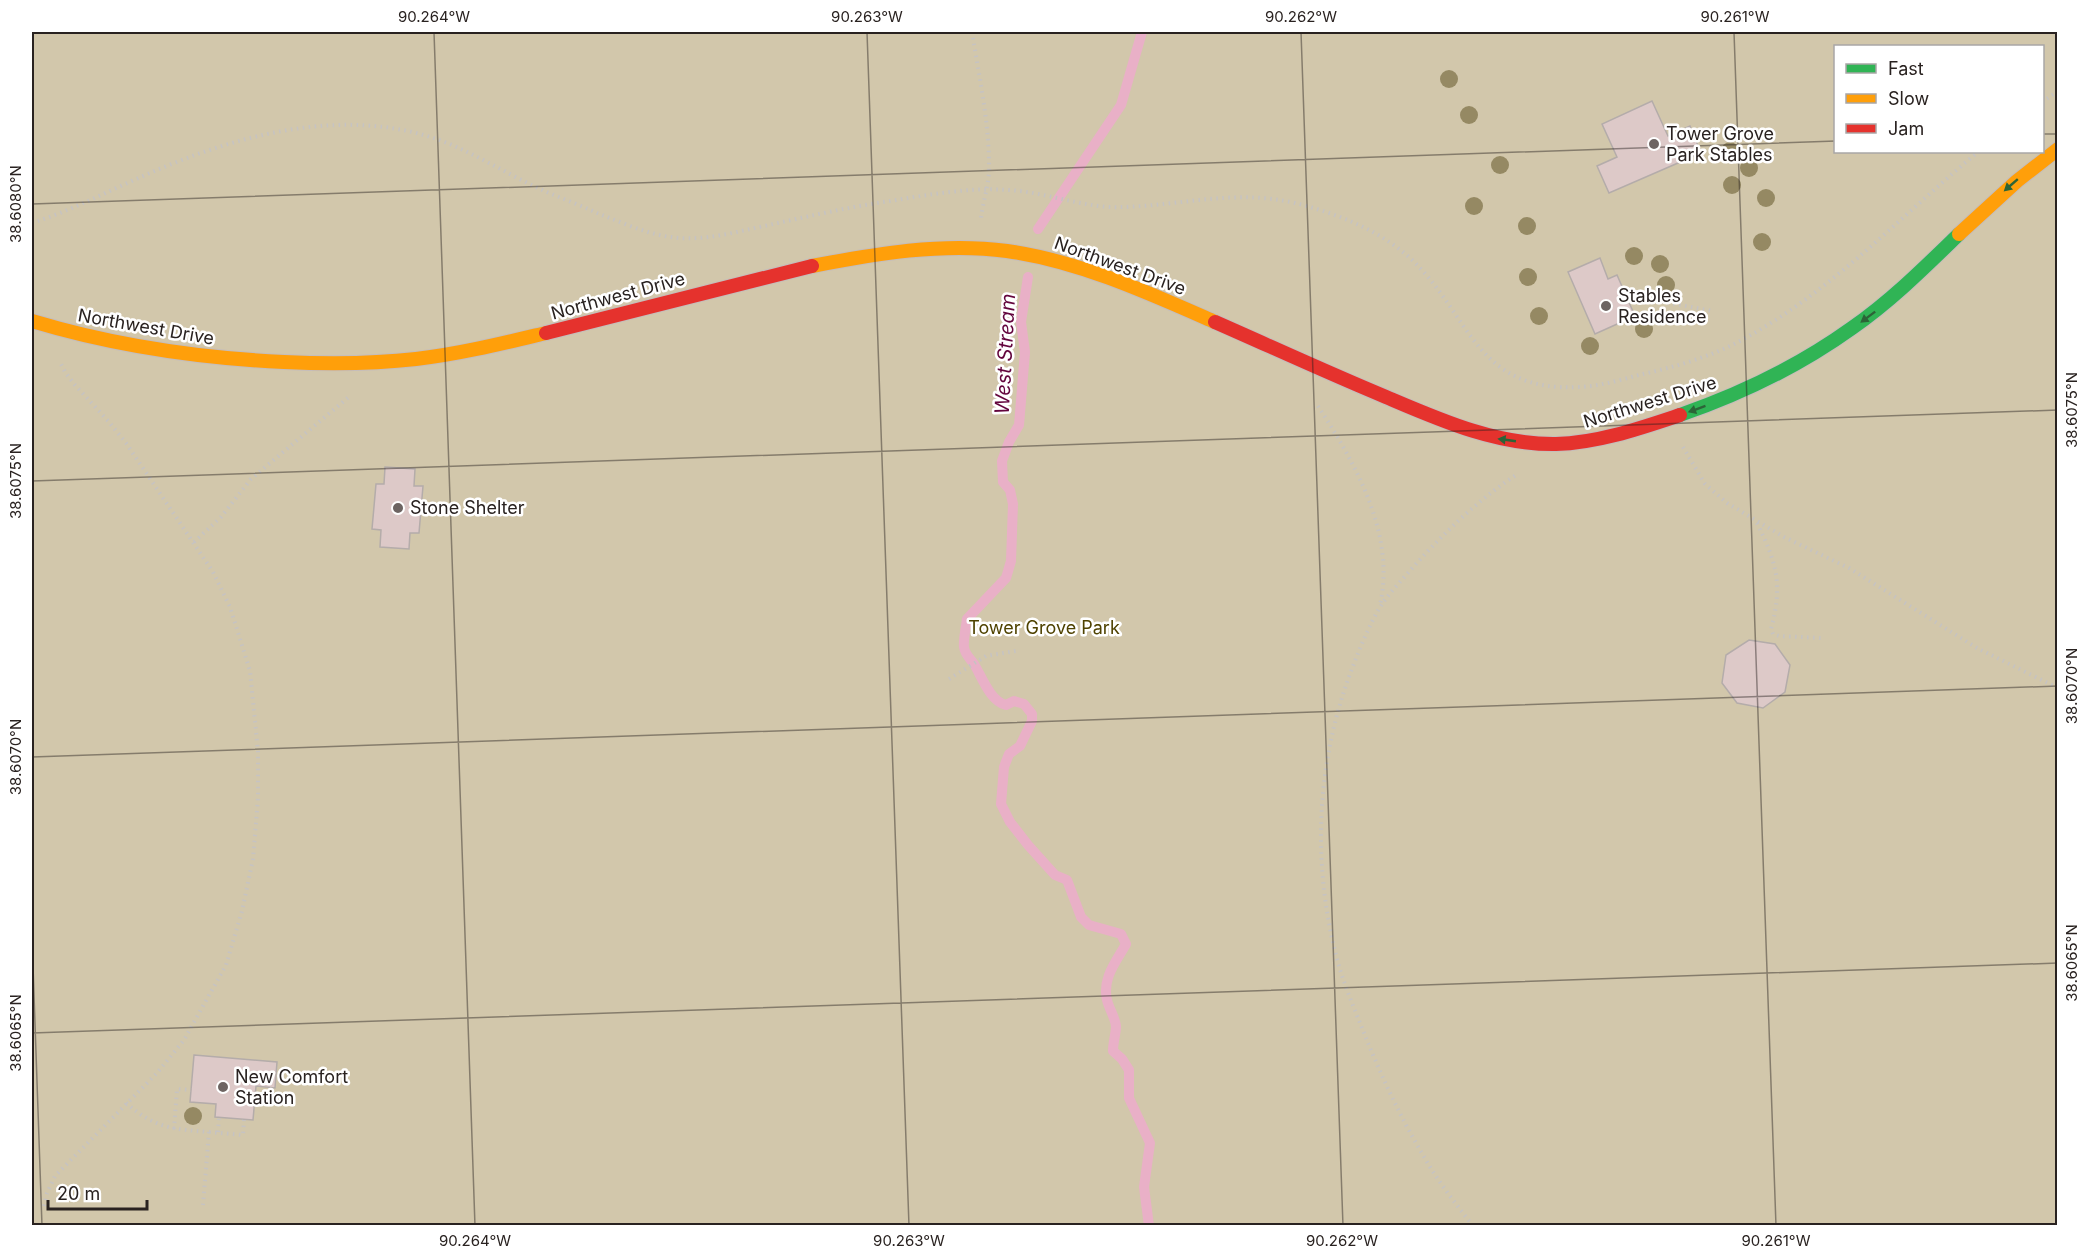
<svg xmlns="http://www.w3.org/2000/svg" width="2089" height="1257" font-family="Inter,sans-serif">
	<style>
		.green { fill: #d2c7ab; fill-rule: evenodd }
		.lines { fill: none; stroke-linecap: round; stroke-linejoin: round }
		.stream { stroke: #e9b0c7; stroke-width: 10 }
		.building { fill: #ddc9c8; stroke: #b4acaa; stroke-width: 1.5 }
		.fast-casing { stroke: #c5bdbb; stroke-width: 16 }
		.slow-casing { stroke: #c5bdbb; stroke-width: 16 }
		.jam-casing { stroke: #c5bdbb; stroke-width: 16 }
		.path { stroke: #c6c3c2; stroke-width: 4; stroke-dasharray: 1.5 4.5; stroke-linecap: butt }
		.fast { stroke: #30b455; stroke-width: 14 }
		.slow { stroke: #ff9f0a; stroke-width: 14 }
		.jam { stroke: #e5322d; stroke-width: 14 }
		.tree { fill: #958963 }
		.oneway { fill: #2c6438 }
		.ticks { fill: none; stroke: #292220; stroke-width: 1.5; stroke-opacity: 0.45 }
		.poi-dot { fill: #6d6462; stroke: #fff; stroke-width: 2 }
		.labels { text-anchor: middle; stroke-width: 5; stroke-linejoin: round; paint-order: stroke }
		.poi-label { font-size: 18px; fill: #292220; stroke: #fff; text-anchor: start }
		.street-label { font-size: 18px; fill: #292220; stroke: #fff }
		.park-label { font-size: 18px; fill: #4f4200; stroke: #fff }
		.water-label { font-size: 20px; font-style: italic; fill: #63053d; stroke: #fff }
		.neatline { fill: none; stroke: #292220; stroke-width: 2 }
		.ticks-label { font-size: 15px; text-anchor: middle; fill: #292220 }
	</style>
	<rect width="100%" height="100%" fill="#eae0dc"/>
	<path class="green" d="M 32,32 L 2057,32 L 2057,1225 L 32,1225 ZM 1836,46 L 2042,46 L 2042,152 L 1836,152 Z"/>
	<g class="lines">
		<path class="stream" d="M 1038,229 L 1121,105 L 1142,32
			M 1028,277 L 1021,322 L 1025,352 L 1019,425 L 1009,442 L 1002,461 L 1003,482 L 1010,490 L 1013,504 L 1011,561 L 1006,578 L 967,619 C 966,626 963,641 964,647 C 965,655 970,658 974,664 C 982,677 990,701 1006,705 L 1014,701 L 1024,704 L 1032,714 L 1032,721 L 1020,746 L 1009,754 L 1004,767 L 1001,804 L 1010,822 L 1028,845 L 1055,875 L 1067,880 L 1081,917 L 1089,925 L 1121,934 L 1126,944 C 1116,962 1102,978 1107,1000 C 1109,1009 1116,1019 1116,1027 C 1116,1032 1113,1043 1113,1051 L 1122,1059 L 1129,1070 L 1129,1098 L 1150,1143 L 1144,1187 L 1149,1226"/>
	</g>
	<path class="building" d="M 1652,101 L 1668,136 L 1690,126 L 1701,153 L 1609,193 L 1597,166 L 1617,157 L 1602,124 Z
		M 1600,258 L 1608,279 L 1617,275 L 1635,316 L 1595,334 L 1568,272 Z
		M 385,467 L 415,469 L 414,486 L 423,486 L 419,533 L 410,533 L 409,549 L 380,547 L 381,530 L 372,529 L 376,484 L 384,484 Z
		M 1749,640 L 1775,644 L 1790,665 L 1785,692 L 1763,708 L 1737,703 L 1722,683 L 1726,655 Z
		M 194,1055 L 277,1062 L 275,1088 L 256,1086 L 253,1120 L 215,1117 L 216,1104 L 190,1102 Z"/>
	<g class="lines">
		<defs>
			<path id="fast" d="M 1680,415 C 1741,394 1799,366 1852,328 C 1891,301 1925,267 1959,234"/>
			<path id="slow" d="M 1959,234 L 2017,181 L 2058,149
				M 812,266 C 875,254 942,242 1007,251 C 1079,261 1149,293 1215,322
				M 32,321 C 115,346 198,358 284,362 C 328,364 372,364 416,359 C 460,354 504,343 546,333"/>
			<path id="jam" d="M 1215,322 C 1272,347 1328,373 1386,397 C 1440,420 1496,445 1556,444 C 1598,443 1641,428 1680,415
				M 546,333 L 812,266"/>
		</defs>
		<use href="#fast" class="fast-casing"/>
		<use href="#slow" class="slow-casing"/>
		<use href="#jam" class="jam-casing"/>
		<path class="path" d="M 972,32 C 979,77 990,125 989,172 C 988,187 983,202 981,218
			M 2042,102 L 2058,91
			M 32,223 C 73,210 110,190 150,173 C 247,131 361,102 461,149 C 487,161 512,176 538,188 C 557,197 578,204 597,213 C 623,223 651,236 679,238 C 708,240 736,232 764,226 C 806,217 848,207 890,201 C 928,195 969,187 1008,190 C 1047,192 1085,209 1124,207 C 1184,205 1235,189 1295,203 C 1336,213 1379,230 1410,258 C 1471,314 1474,393 1580,387 C 1601,386 1623,379 1643,374 C 1674,367 1706,358 1734,344 C 1828,296 1898,218 1978,152
			M 1626,295 L 1713,311
			M 1318,406 C 1355,463 1396,534 1380,605
			M 1683,447 L 1705,484 L 1727,503 L 1784,537 L 1849,568 L 1977,648 L 2058,688
			M 1757,523 C 1777,564 1783,584 1771,629 L 1773,634 L 1779,636 L 1821,638
			M 194,542 L 221,517 L 251,479 L 350,396
			M 949,679 L 986,656 L 1016,651
			M 126,1103 C 155,1128 171,1129 209,1132 L 203,1205
			M 174,1129 L 177,1089 L 191,1090
			M 209,1132 L 243,1135 L 244,1120
			M 218,1132 L 219,1117
			M 44,1206 L 47,1193 L 55,1176 L 157,1073 L 184,1040 L 226,965 L 242,911 L 253,859 L 258,798 L 258,751 L 250,671 L 230,607 L 213,572 L 126,443 L 109,422 L 75,385 L 65,372 L 61,364
			M 1473,1226 C 1455,1203 1437,1180 1423,1155 C 1399,1115 1379,1071 1362,1028 C 1352,1003 1341,977 1335,951 C 1311,854 1318,753 1355,661 C 1362,643 1370,624 1380,607 C 1390,592 1403,579 1415,565 C 1445,532 1478,500 1516,475"/>
		<use href="#fast" class="fast"/>
		<use href="#slow" class="slow"/>
		<use href="#jam" class="jam"/>
	</g>
	<g class="tree">
		<circle cx="1449" cy="79" r="9"/>
		<circle cx="1469" cy="115" r="9"/>
		<circle cx="1730" cy="151" r="9"/>
		<circle cx="1500" cy="165" r="9"/>
		<circle cx="1749" cy="168" r="9"/>
		<circle cx="1732" cy="185" r="9"/>
		<circle cx="1766" cy="198" r="9"/>
		<circle cx="1474" cy="206" r="9"/>
		<circle cx="1527" cy="226" r="9"/>
		<circle cx="1762" cy="242" r="9"/>
		<circle cx="1634" cy="256" r="9"/>
		<circle cx="1660" cy="264" r="9"/>
		<circle cx="1528" cy="277" r="9"/>
		<circle cx="1666" cy="285" r="9"/>
		<circle cx="1539" cy="316" r="9"/>
		<circle cx="1644" cy="329" r="9"/>
		<circle cx="1590" cy="346" r="9"/>
		<circle cx="193" cy="1116" r="9"/>
	</g>
	<defs><path id="oneway-solid" d="M-6-.8H1V-3.2L6.5 0L1 3.2V.8H-6Z" transform="scale(1.5)"/></defs>
	<g class="oneway">
		<use href="#oneway-solid" transform="translate(2011 185) rotate(139)"/>
		<use href="#oneway-solid" transform="translate(1868 317) rotate(143)"/>
		<use href="#oneway-solid" transform="translate(1697 409) rotate(160)"/>
		<use href="#oneway-solid" transform="translate(1507 440) rotate(-172)"/>
	</g>
	<path class="ticks" d="M 434,32 L 475,1226M 867,32 L 909,1226M 1301,32 L 1343,1226M 1734,32 L 1776,1226M 2042,134 L 2058,134M 32,204 L 1836,141M 32,481 L 2058,410M 32,757 L 2058,686M 32,937 L 42,1226M 32,1033 L 2058,963"/>
	<g class="poi-dot">
		<circle cx="1654" cy="144" r="6"/>
		<circle cx="1606" cy="306" r="6"/>
		<circle cx="398" cy="508" r="6"/>
		<circle cx="223" cy="1087" r="6"/>
	</g>
	<g class="labels">
		<g class="poi-label">
			<text x="1666" y="140">Tower Grove<tspan x="1666" dy="21">Park Stables</tspan></text>
			<text x="1618" y="302">Stables<tspan x="1618" dy="21">Residence</tspan></text>
			<text x="410" y="514">Stone Shelter</text>
			<text x="235" y="1083">New Comfort<tspan x="235" dy="21">Station</tspan></text>
		</g>
		<g class="street-label">
			<text transform="translate(1120 266) rotate(20)" y="6">Northwest Drive</text>
			<text transform="translate(618 296) rotate(-15)" y="6">Northwest Drive</text>
			<text transform="translate(146 327) rotate(10)" y="6">Northwest Drive</text>
			<text transform="translate(1650 402) rotate(-17)" y="6">Northwest Drive</text>
		</g>
		<g class="park-label">
			<text x="1044" y="634">Tower Grove Park</text>
		</g>
		<g class="water-label">
			<text transform="translate(1005 354) rotate(-87)" y="7">West Stream</text>
		</g>
	</g>
	<rect width="2089" height="1257" fill="none" stroke="#ffffff" stroke-width="66"/>
	<rect x="1834" y="45" width="210" height="108" fill="#ffffff" stroke="#a9a7a6" stroke-width="1.5"/>
	<rect x="1846" y="64" width="30" height="9" fill="#30b455" stroke="#a9a7a6" stroke-width="1.5"/>
	<text x="1888" y="75" font-size="18" fill="#292220">Fast</text>
	<rect x="1846" y="94" width="30" height="9" fill="#ff9f0a" stroke="#a9a7a6" stroke-width="1.5"/>
	<text x="1888" y="105" font-size="18" fill="#292220">Slow</text>
	<rect x="1846" y="124" width="30" height="9" fill="#e5322d" stroke="#a9a7a6" stroke-width="1.5"/>
	<text x="1888" y="135" font-size="18" fill="#292220">Jam</text>
	<path d="M48 1200v9h99v-9" fill="none" stroke="#292220" stroke-width="3"/>
	<text x="57" y="1200" font-size="18" fill="#292220" stroke="#ffffff" stroke-width="4.5" paint-order="stroke">20 m</text>
	<rect x="33" y="33" width="2023" height="1191" class="neatline"/>
	<g class="ticks-label">
		<text x="434" y="22">90.264°W</text>
		<text x="867" y="22">90.263°W</text>
		<text x="1301" y="22">90.262°W</text>
		<text x="1735" y="22">90.261°W</text>
		<text transform="translate(16 204) rotate(-90)" y="5">38.6080°N</text>
		<text transform="translate(2072 410) rotate(-90)" y="5">38.6075°N</text>
		<text transform="translate(16 481) rotate(-90)" y="5">38.6075°N</text>
		<text transform="translate(2072 686) rotate(-90)" y="5">38.6070°N</text>
		<text transform="translate(16 757) rotate(-90)" y="5">38.6070°N</text>
		<text transform="translate(2072 963) rotate(-90)" y="5">38.6065°N</text>
		<text transform="translate(16 1033) rotate(-90)" y="5">38.6065°N</text>
		<text x="475" y="1246">90.264°W</text>
		<text x="909" y="1246">90.263°W</text>
		<text x="1342" y="1246">90.262°W</text>
		<text x="1776" y="1246">90.261°W</text>
	</g>
</svg>
